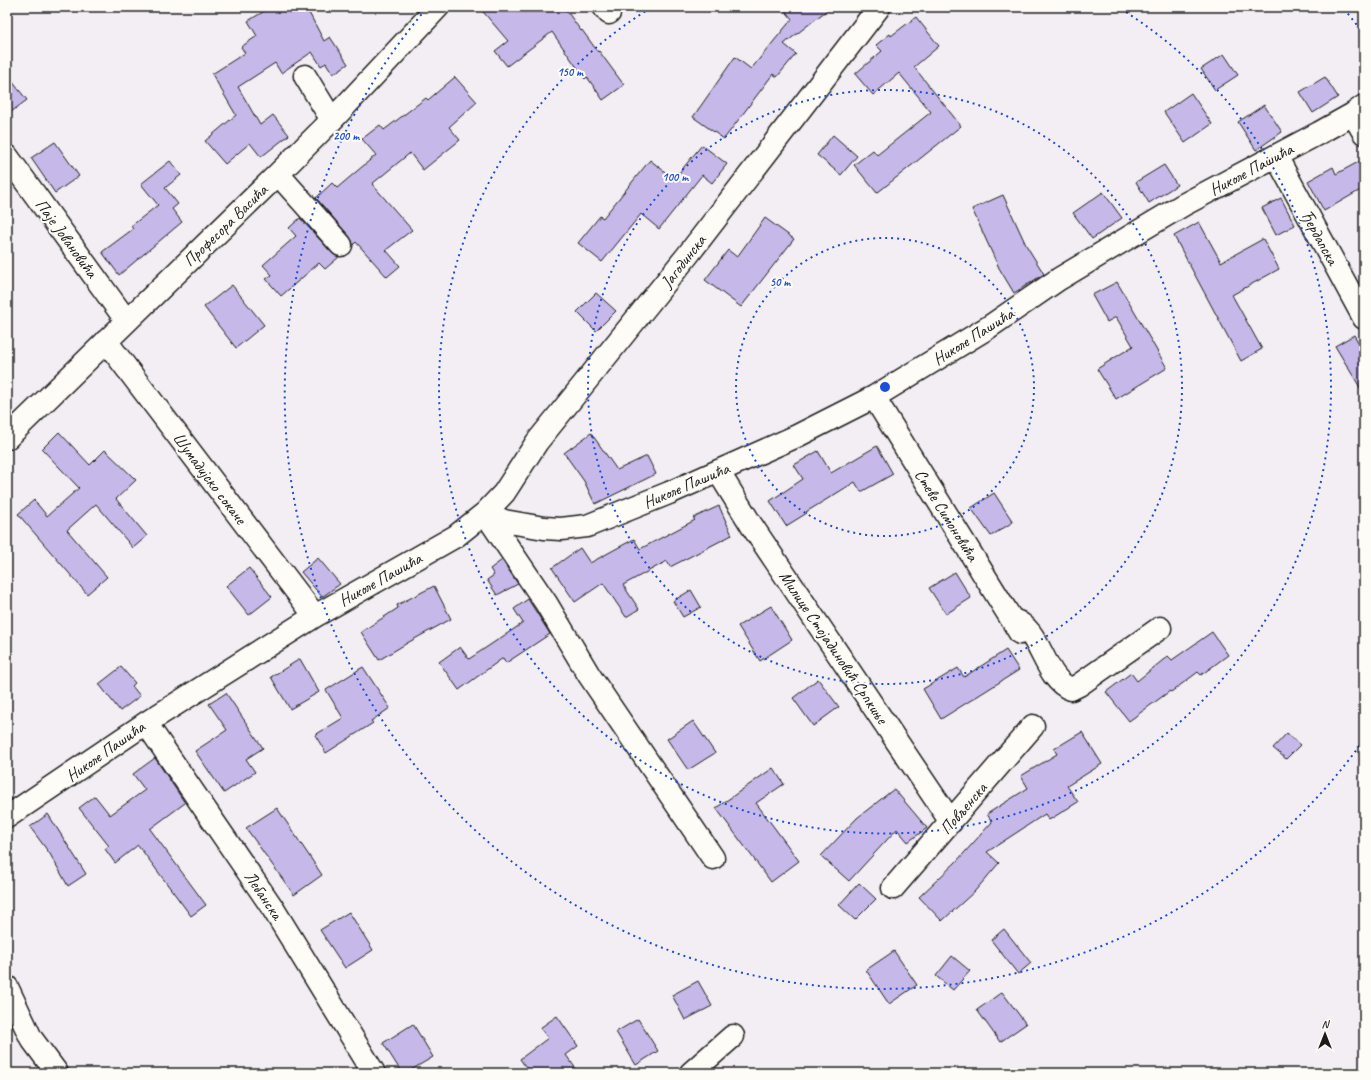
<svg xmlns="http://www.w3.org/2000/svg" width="1371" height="1080" font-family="Caveat,sans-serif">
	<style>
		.building { fill: #c6b8e9; stroke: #1c1c1c }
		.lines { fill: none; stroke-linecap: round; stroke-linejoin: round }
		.minor-casing { stroke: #1c1c1c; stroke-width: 25 }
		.minor { stroke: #fdfcf7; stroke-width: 22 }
		.ring { fill: none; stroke: #1d4ed8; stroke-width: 2; stroke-dasharray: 2 4 }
		.labels { text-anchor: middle; stroke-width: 4; stroke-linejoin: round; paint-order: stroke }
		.street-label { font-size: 17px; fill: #1c1c1c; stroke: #fdfcf7 }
		.centre { fill: #1d4ed8; stroke: #fdfcf7; stroke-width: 2 }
		.ring-label { font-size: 12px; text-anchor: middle; font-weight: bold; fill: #1d4ed8; stroke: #fdfcf7; stroke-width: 4; stroke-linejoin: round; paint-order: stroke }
	</style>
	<rect width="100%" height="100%" fill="#f2eef4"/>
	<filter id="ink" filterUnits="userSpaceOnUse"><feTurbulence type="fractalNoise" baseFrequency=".025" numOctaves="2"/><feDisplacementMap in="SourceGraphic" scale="8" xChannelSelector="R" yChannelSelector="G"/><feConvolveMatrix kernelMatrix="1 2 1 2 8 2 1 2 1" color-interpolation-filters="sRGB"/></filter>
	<g filter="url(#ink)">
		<path class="building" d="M 271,7 L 306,7 L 324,41 L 330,37 L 348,64 L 333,74 L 326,63 L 321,66 L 312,52 L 281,73 L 275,63 L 238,87 L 260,125 L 273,115 L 289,135 L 261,157 L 250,143 L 225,164 L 205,141 L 236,115 L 212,74 L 245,53 L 241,47 L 257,36 L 248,21 Z
			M 479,7 L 564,7 L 581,31 L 582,30 L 598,52 L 599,51 L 624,85 L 603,100 L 587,77 L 585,79 L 552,32 L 507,66 L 495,51 L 508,41 Z
			M 782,7 L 831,7 L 784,44 L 796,54 L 777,77 L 773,74 L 724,139 L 693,117 L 735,57 L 751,69 L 792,19 Z
			M 916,17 L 939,46 L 914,67 L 961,126 L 877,193 L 854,165 L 873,150 L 877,155 L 931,112 L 899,73 L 873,95 L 855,74 L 882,51 L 876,45 L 890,34 L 891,36 Z
			M 1224,54 L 1238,75 L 1215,90 L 1201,69 Z
			M 7,75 L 27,100 L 7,115 Z
			M 455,77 L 477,102 L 449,127 L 460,140 L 423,170 L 410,153 L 372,184 L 412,230 L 386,250 L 400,266 L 387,277 L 356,242 L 353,245 L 350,237 L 316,198 L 332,183 L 337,188 L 376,155 L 362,139 L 380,125 L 384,130 L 426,98 L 428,100 Z
			M 1325,77 L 1338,97 L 1313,113 L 1300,92 Z
			M 1191,93 L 1212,124 L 1185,143 L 1164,112 Z
			M 1264,105 L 1282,132 L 1256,150 L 1238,122 Z
			M 833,135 L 857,156 L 841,175 L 817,155 Z
			M 55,142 L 79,176 L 55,193 L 31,158 Z
			M 702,145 L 727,164 L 712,183 L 702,175 L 659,229 L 641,214 L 602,262 L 578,243 L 600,216 L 603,218 L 650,160 L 674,179 Z
			M 1364,159 L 1364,188 L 1324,211 L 1308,181 L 1333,167 L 1336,174 Z
			M 170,161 L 181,175 L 165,188 L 178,204 L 172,209 L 182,222 L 119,275 L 102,252 L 133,229 L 131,226 L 158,205 L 141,184 Z
			M 1164,165 L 1177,185 L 1149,203 L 1136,182 Z
			M 1103,192 L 1122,218 L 1092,239 L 1073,213 Z
			M 1003,195 L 1026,245 L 1044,274 L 1014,293 L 999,268 L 972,209 Z
			M 1281,198 L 1295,225 L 1276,235 L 1262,208 Z
			M 300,218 L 332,253 L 339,257 L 325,269 L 319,263 L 281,296 L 266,279 L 272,275 L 263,265 L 296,236 L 289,228 Z
			M 765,218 L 794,239 L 741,307 L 705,280 L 728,250 L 737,257 Z
			M 1199,222 L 1221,262 L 1263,239 L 1279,269 L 1232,295 L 1262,349 L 1241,361 L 1174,236 Z
			M 1117,282 L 1167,368 L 1116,399 L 1097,369 L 1133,346 L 1116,317 L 1107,322 L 1092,295 Z
			M 232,285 L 264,325 L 236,348 L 204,307 Z
			M 596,293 L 616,311 L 596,331 L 577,312 Z
			M 1354,335 L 1364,352 L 1364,394 L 1335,346 Z
			M 59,432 L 90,465 L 105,450 L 136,480 L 116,499 L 147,536 L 133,548 L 96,504 L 67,530 L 107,577 L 87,594 L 18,514 L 34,500 L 47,516 L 79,488 L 42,449 Z
			M 591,433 L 617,470 L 647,456 L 656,474 L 595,504 L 584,481 L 564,453 Z
			M 877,446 L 893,474 L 861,492 L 855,482 L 806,512 L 807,513 L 786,526 L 770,501 L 803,479 L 794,465 L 818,451 L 831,473 Z
			M 994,493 L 1013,522 L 991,536 L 971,508 Z
			M 719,506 L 732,535 L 670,567 L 667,561 L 623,585 L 639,609 L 626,617 L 603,583 L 575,602 L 552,568 L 580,548 L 590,563 L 634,539 L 640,549 L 695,520 L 693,518 Z
			M 318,558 L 340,584 L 322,597 L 301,572 Z
			M 502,560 L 518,584 L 497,595 L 487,580 L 494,575 L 490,569 Z
			M 249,568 L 272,597 L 249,615 L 226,586 Z
			M 955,572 L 971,598 L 946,614 L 929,588 Z
			M 434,586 L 451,619 L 409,642 L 379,660 L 361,632 L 398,608 L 397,605 Z
			M 691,590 L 701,607 L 683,617 L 673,601 Z
			M 528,599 L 550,634 L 506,663 L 503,658 L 459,690 L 439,662 L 460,647 L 469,659 L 523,623 L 514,609 Z
			M 771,606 L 792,640 L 760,661 L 738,626 Z
			M 1212,632 L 1228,655 L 1201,675 L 1198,672 L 1171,692 L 1170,691 L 1129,721 L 1106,692 L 1131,673 L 1137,681 L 1168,656 L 1172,660 Z
			M 1006,650 L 1019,670 L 941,719 L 923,689 L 958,668 L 964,677 Z
			M 300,659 L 319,692 L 290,709 L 271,677 Z
			M 121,667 L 135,683 L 132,686 L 140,696 L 120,711 L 99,684 Z
			M 363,667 L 390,708 L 371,721 L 373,723 L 326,753 L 315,735 L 343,718 L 326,690 Z
			M 818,679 L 839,707 L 813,726 L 793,698 Z
			M 226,693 L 263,748 L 246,759 L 255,772 L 224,793 L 195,751 L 227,730 L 209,704 Z
			M 693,721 L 715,753 L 688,770 L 667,739 Z
			M 1082,732 L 1102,764 L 1067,786 L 1078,802 L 1049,820 L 1045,814 L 987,852 L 999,863 L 975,891 L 942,921 L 919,897 L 956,862 L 992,822 L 987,814 L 1028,788 L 1021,776 L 1057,754 L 1054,749 Z
			M 1287,733 L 1300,745 L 1286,759 L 1273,748 Z
			M 155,758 L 185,803 L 150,829 L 206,905 L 191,916 L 138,845 L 115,863 L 105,849 L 109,846 L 79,808 L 95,796 L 110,815 L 145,790 L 133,774 Z
			M 773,768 L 784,784 L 756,803 L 799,861 L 771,882 L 716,808 Z
			M 894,789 L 927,828 L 908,842 L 897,829 L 849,881 L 821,856 L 857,818 Z
			M 277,808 L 322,875 L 294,895 L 246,828 Z
			M 48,814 L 86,874 L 68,886 L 50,854 L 30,827 Z
			M 859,883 L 876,899 L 855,920 L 839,905 Z
			M 349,912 L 373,950 L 345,968 L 320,930 Z
			M 1004,929 L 1031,963 L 1018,974 L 991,940 Z
			M 894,951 L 917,985 L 889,1004 L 866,970 Z
			M 952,956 L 970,971 L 953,990 L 936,976 Z
			M 698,981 L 712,1006 L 685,1020 L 672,995 Z
			M 1002,992 L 1026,1024 L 1000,1042 L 977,1010 Z
			M 557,1016 L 578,1046 L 566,1055 L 579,1073 L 530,1073 L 520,1059 L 548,1038 L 540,1028 Z
			M 638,1019 L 658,1051 L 636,1065 L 616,1032 Z
			M 413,1024 L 433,1057 L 406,1073 L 402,1073 L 383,1043 Z"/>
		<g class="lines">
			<defs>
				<path id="minor" d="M 604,7 L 609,13
					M 305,76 L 332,120
					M 1353,114 L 1364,133
					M 7,156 L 126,320
					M 1276,156 L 1364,318
					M 278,174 L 341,245
					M 106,341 L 315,616
					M 874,397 L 1020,633
					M 7,438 L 278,174 L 332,120 L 438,7
					M 718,471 L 752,526 L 951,822
					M 485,513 L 504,521 L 544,528 L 561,529 L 587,526 L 669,493 L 797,436 L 874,397 L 989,327 L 1059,279 L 1183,205 L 1319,133 L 1353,114 L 1364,106
					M 485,513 L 546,603 L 589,675 L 713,858
					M 1013,620 C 1041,628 1043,679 1071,689 L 1079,685 L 1160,628
					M 146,723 L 272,907 L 374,1073
					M 7,817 L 146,723 L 315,616 L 456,536 L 485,513 L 504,493 L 537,442 L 687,256 L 879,7
					M 893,888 L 1033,726
					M 7,987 L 31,1038 L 57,1073
					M 691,1073 L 733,1036"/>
			</defs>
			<use href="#minor" class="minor-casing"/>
			<use href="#minor" class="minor"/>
		</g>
	</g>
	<g class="ring">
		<circle cx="885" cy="387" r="149"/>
		<circle cx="885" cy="387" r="297"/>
		<path d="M1121 9A446 446 0 1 1 649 9"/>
		<path d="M1363 741A595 595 0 1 1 426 9M1344 9A595 595 0 0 1 1363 33"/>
	</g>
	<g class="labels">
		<g class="street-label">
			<text transform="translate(1251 169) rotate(-28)" y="6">Николе Пашића</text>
			<text transform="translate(225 225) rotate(-44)" y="6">Професора Васића</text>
			<text transform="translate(1320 237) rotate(61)" y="6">Ђердапска</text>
			<text transform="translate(67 238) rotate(54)" y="6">Паје Јовановића</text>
			<text transform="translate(683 261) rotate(-52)" y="6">Јагодинска</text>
			<text transform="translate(973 336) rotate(-32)" y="6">Николе Пашића</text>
			<text transform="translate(210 478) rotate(53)" y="6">Шумадијско сокаче</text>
			<text transform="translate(686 485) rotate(-23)" y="6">Николе Пашића</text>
			<text transform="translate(947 515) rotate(58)" y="6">Стеве Симоновића</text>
			<text transform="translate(380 579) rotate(-29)" y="6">Николе Пашића</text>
			<text transform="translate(834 647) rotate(56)" y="6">Милице Стојадиновић Српкиње</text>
			<text transform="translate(105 751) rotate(-35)" y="6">Николе Пашића</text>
			<text transform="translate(963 808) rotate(-49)" y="6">Повљенска</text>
			<text transform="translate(264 895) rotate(56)" y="6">Лебанска</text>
		</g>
	</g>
	<circle cx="885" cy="387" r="6" class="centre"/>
	<g class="ring-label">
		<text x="570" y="76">150 m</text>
		<text x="346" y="140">200 m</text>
		<text x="675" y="181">100 m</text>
		<text x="780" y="286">50 m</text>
	</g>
	<rect width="1371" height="1080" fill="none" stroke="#fdfcf7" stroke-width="24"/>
	<rect x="12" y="12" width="1347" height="1056" fill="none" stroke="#1c1c1c" stroke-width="1.5" filter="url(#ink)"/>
	<g transform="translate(1325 1034)" stroke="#fdfcf7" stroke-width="3" paint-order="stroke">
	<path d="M0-3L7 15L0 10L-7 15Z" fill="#1c1c1c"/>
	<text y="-6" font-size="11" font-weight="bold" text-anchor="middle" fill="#1c1c1c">N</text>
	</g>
</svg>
